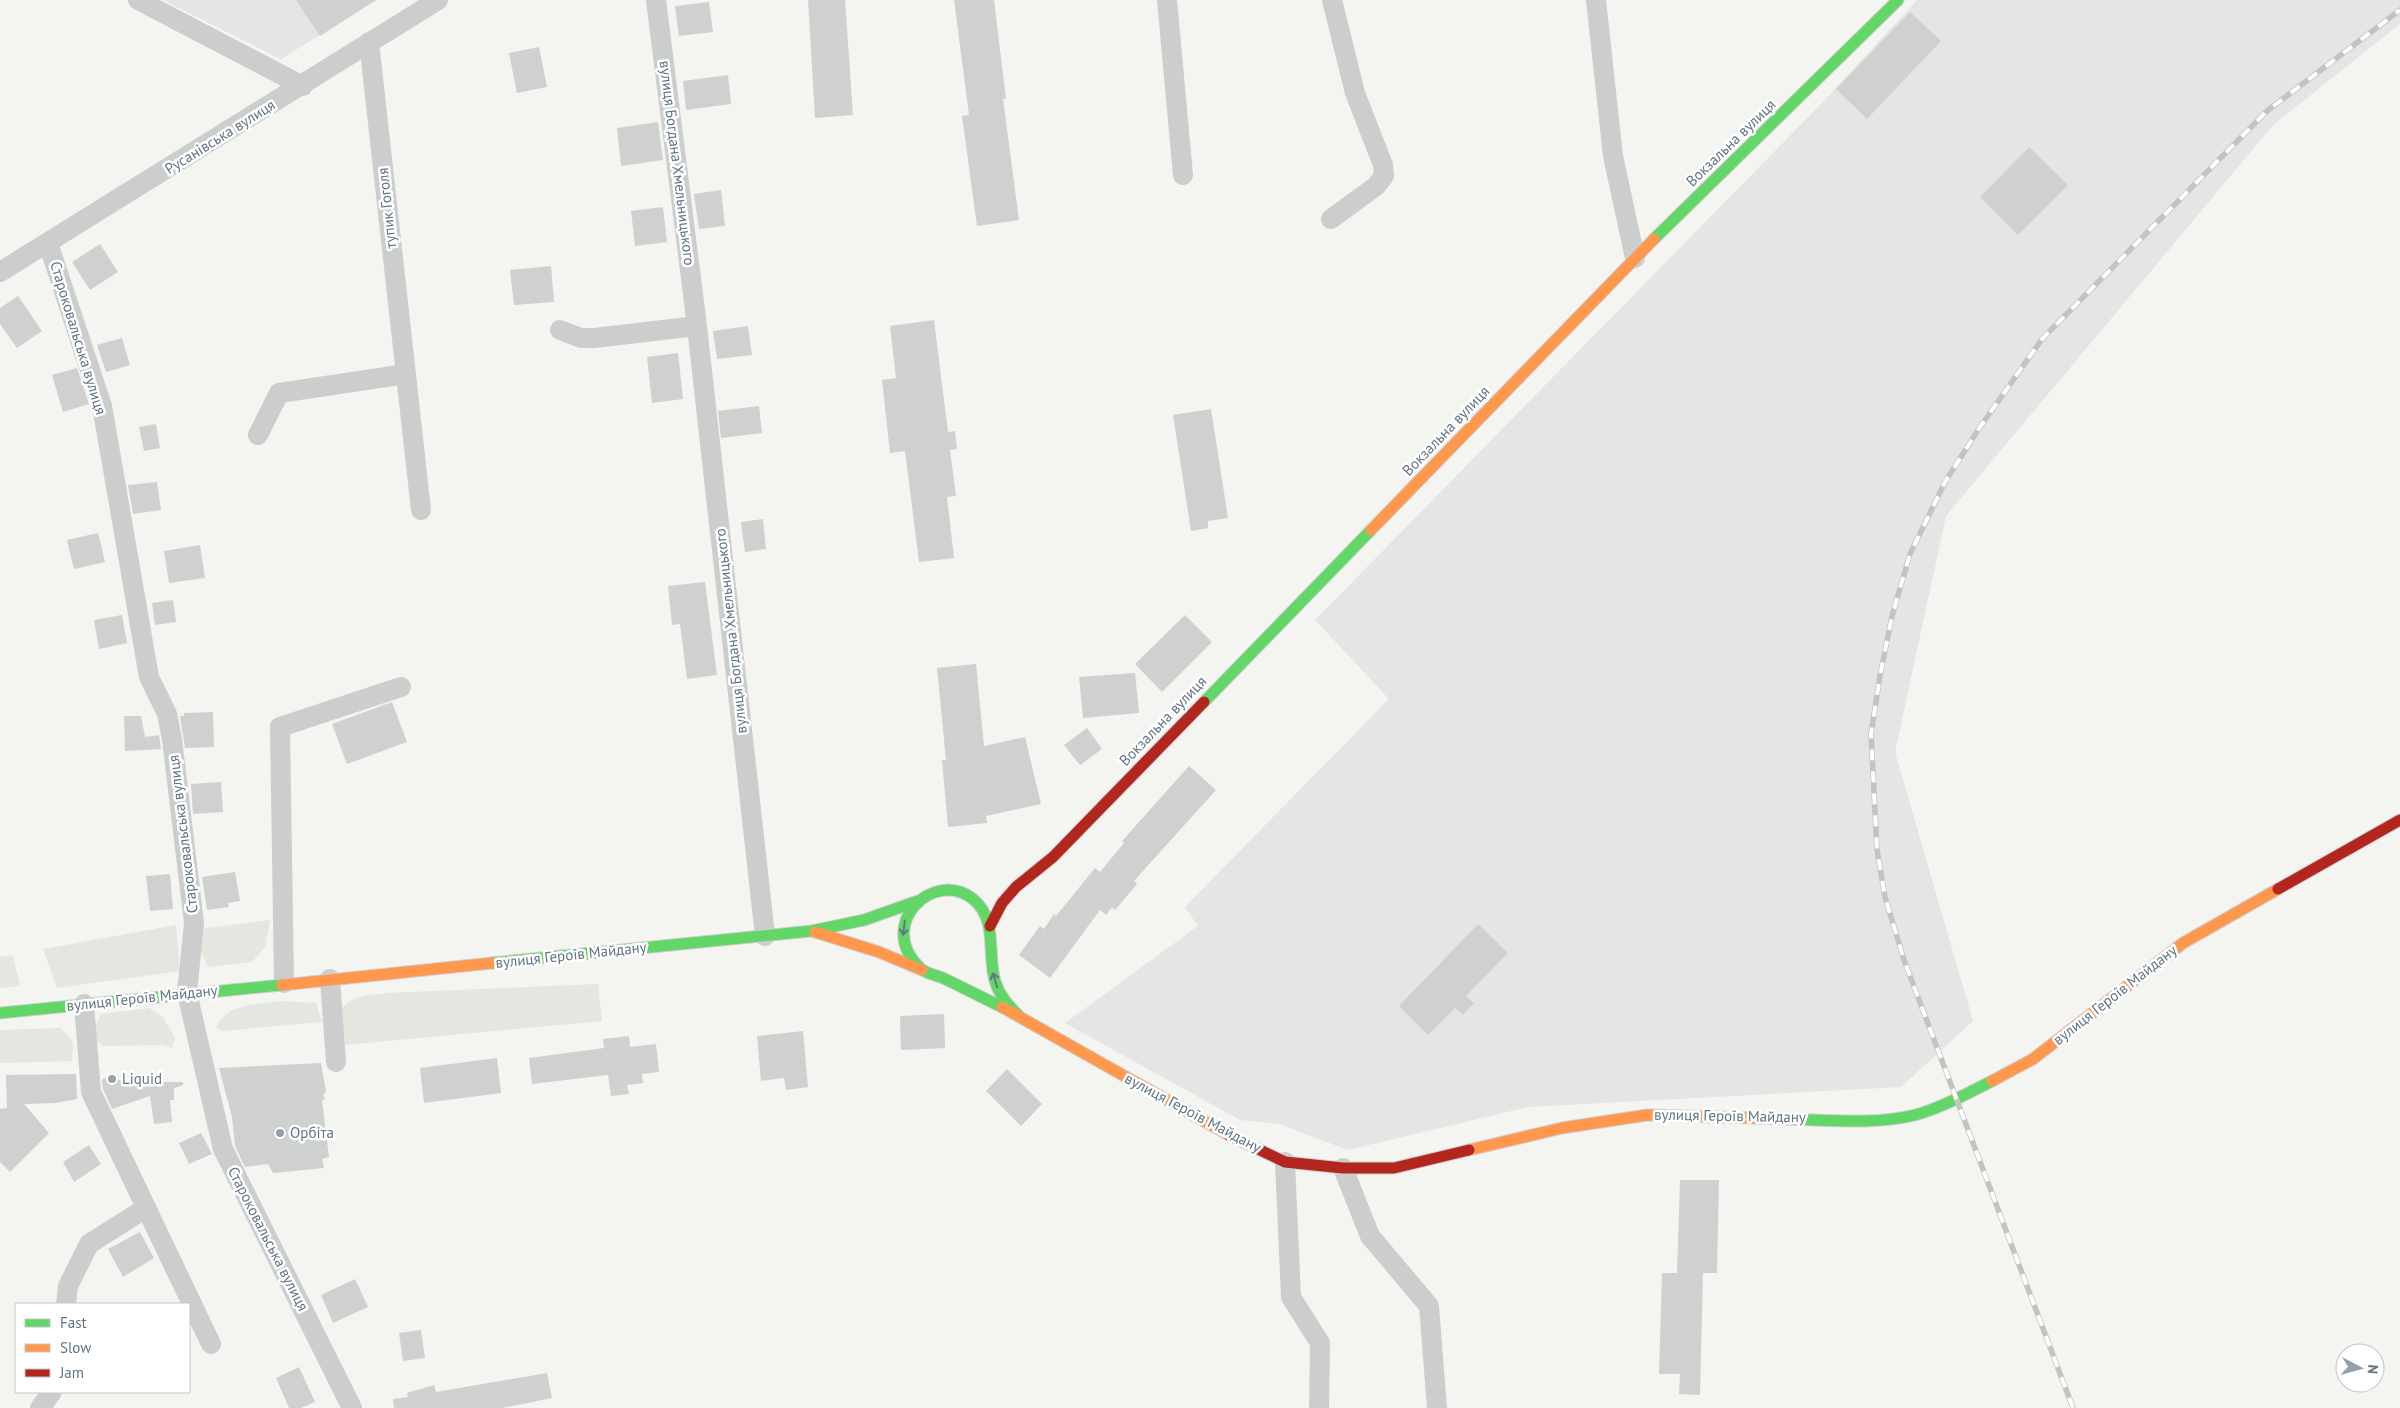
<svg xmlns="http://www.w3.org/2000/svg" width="2400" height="1408" font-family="'PT Sans',sans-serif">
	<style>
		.built { fill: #e4e5e4 }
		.green { fill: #e3e7df }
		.building { fill: #cfd0d0 }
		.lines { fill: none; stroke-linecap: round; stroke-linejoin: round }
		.fast-casing { stroke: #d0d1d1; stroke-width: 13 }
		.slow-casing { stroke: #d0d1d1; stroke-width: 13 }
		.jam-casing { stroke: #d0d1d1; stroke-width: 13 }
		.street { stroke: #cccece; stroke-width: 20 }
		.fast { stroke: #63d668; stroke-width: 11 }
		.slow { stroke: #ff974d; stroke-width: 11 }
		.jam { stroke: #b3261e; stroke-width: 11 }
		.rail-casing { stroke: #c2c4c4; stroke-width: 5.5 }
		.rail { stroke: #fff; stroke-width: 4; stroke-dasharray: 11; stroke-linecap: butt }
		.oneway { stroke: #617484 }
		.poi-dot { fill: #94a1aa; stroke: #fff; stroke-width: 2 }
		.labels { text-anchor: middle; stroke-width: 5; stroke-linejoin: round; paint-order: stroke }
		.street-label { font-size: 15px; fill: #617484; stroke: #fff }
		.poi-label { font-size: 15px; fill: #617484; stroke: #fff; text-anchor: start }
	</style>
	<rect width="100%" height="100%" fill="#f4f4f1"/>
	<path class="built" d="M 163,0 L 376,0 L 281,59 Z
		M 1917,0 L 2400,0 L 2400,24 L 2274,124 L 1946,516 L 1895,752 L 1973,1021 L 1901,1087 L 1528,1107 L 1348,1150 L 1279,1124 L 1240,1120 L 1065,1023 L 1198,926 L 1185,907 L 1389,699 L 1315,620 L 1821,104 Z"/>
	<path class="green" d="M 270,920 L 265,947 L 252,962 L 208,967 L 198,945 L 201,929 Z
		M 176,925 L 180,971 L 57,988 L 43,949 Z
		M 13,955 L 20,986 L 0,988 L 0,957 Z
		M 598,984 L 602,1021 L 345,1045 L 339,1012 C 353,994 365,996 387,993 Z
		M 282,1001 L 316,1003 L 322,1022 L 222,1031 L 216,1027 C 228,1003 258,1004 282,1001 Z
		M 149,1008 L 163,1017 L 175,1038 L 172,1048 L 163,1045 L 104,1046 L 91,1037 L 101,1014 Z
		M 61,1028 L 73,1042 L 72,1061 L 0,1063 L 0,1030 Z"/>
	<path class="building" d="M 296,0 L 376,0 L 320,36 Z
		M 808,0 L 845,0 L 853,115 L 815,118 Z
		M 954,0 L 994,0 L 1006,99 L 1003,99 L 1019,220 L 977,226 L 962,116 L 969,115 Z
		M 709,2 L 713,32 L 679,36 L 675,6 Z
		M 1910,12 L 1941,41 L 1867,119 L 1836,89 Z
		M 539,47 L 547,87 L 517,93 L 509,53 Z
		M 728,75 L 731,104 L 686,110 L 683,81 Z
		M 658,122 L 663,160 L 621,166 L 617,128 Z
		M 2029,147 L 2068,185 L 2018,235 L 1980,197 Z
		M 721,190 L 725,226 L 699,229 L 694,194 Z
		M 663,207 L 667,242 L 635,246 L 631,211 Z
		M 100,244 L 118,272 L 90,290 L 72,262 Z
		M 551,266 L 554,302 L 514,305 L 510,270 Z
		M 18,296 L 42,331 L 17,348 L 0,324 L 0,308 Z
		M 934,320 L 948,432 L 955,431 L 957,449 L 950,450 L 956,496 L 947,497 L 954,558 L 919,562 L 905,451 L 890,453 L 882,380 L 896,378 L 890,326 Z
		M 748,326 L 752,355 L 717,359 L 713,331 Z
		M 122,338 L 130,365 L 106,372 L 97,345 Z
		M 678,353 L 683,399 L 652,403 L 647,357 Z
		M 77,368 L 89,404 L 63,412 L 52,375 Z
		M 759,406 L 762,433 L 721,438 L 718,411 Z
		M 1211,409 L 1228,518 L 1208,521 L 1208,528 L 1191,531 L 1173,415 Z
		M 156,424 L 160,448 L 144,451 L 139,427 Z
		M 157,482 L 161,510 L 133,514 L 128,485 Z
		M 763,519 L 766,549 L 745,552 L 741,522 Z
		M 98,533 L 105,562 L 74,569 L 67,540 Z
		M 200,545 L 205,578 L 169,583 L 164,551 Z
		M 705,582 L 717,675 L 687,679 L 680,624 L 672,625 L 668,586 Z
		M 173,600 L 176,622 L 155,625 L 152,603 Z
		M 122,615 L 127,643 L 99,649 L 94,620 Z
		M 1185,615 L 1212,642 L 1162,692 L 1135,664 Z
		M 976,664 L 984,746 L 1025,737 L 1041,804 L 986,816 L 987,823 L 948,827 L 942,760 L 946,760 L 937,668 Z
		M 1135,673 L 1139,713 L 1083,718 L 1079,677 Z
		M 392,702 L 407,742 L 347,764 L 332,724 Z
		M 213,712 L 214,747 L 185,748 L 180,716 L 184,716 L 184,713 Z
		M 124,716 L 141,716 L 145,737 L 159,735 L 161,749 L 125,751 Z
		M 1087,728 L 1102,749 L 1080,765 L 1064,745 Z
		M 1189,766 L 1216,790 L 1134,881 L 1137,884 L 1115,910 L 1112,907 L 1106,915 L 1100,910 L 1050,978 L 1019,955 L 1040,926 L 1044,929 L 1054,914 L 1056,916 L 1095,868 L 1100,872 L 1124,843 L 1122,841 Z
		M 221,782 L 223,812 L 193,814 L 191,784 Z
		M 235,872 L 240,901 L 228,903 L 229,907 L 207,910 L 202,877 Z
		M 170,874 L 173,909 L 150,911 L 146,876 Z
		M 1478,924 L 1508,953 L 1466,996 L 1474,1003 L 1463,1015 L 1455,1008 L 1428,1035 L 1399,1006 Z
		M 944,1014 L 945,1048 L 901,1050 L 900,1016 Z
		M 803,1031 L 808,1087 L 786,1090 L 784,1078 L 761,1081 L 757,1036 Z
		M 629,1036 L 630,1047 L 656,1044 L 659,1072 L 642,1074 L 643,1083 L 627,1085 L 629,1094 L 611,1096 L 608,1075 L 532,1084 L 529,1058 L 604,1048 L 603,1039 Z
		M 497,1058 L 501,1093 L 424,1103 L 420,1068 Z
		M 321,1063 L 326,1092 L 323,1094 L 325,1099 L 322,1100 L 329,1157 L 322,1159 L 324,1168 L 273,1173 L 268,1164 L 245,1167 L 235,1146 L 232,1117 L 219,1068 Z
		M 1007,1069 L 1042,1104 L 1021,1126 L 986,1091 Z
		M 76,1074 L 77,1099 L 55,1103 L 24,1104 L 49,1133 L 10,1172 L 0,1162 L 0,1109 L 7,1108 L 6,1075 Z
		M 104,1078 L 137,1082 L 183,1082 L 183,1085 L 174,1088 L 174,1100 L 170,1100 L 172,1122 L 154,1124 L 150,1096 L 112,1109 L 103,1089 L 102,1080 Z
		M 201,1133 L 212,1154 L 189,1164 L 179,1143 Z
		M 89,1145 L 101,1164 L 74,1182 L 63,1162 Z
		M 1680,1180 L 1719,1180 L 1717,1273 L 1703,1273 L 1700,1395 L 1679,1394 L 1680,1374 L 1659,1374 L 1662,1273 L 1677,1273 Z
		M 140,1232 L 154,1258 L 123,1277 L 108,1249 Z
		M 355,1279 L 368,1307 L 333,1323 L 321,1295 Z
		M 421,1330 L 425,1358 L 403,1361 L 399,1333 Z
		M 299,1367 L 315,1402 L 301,1408 L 289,1408 L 276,1378 Z
		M 547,1373 L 552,1398 L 503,1408 L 394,1408 L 393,1399 L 408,1397 L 407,1393 L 434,1385 L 436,1392 Z"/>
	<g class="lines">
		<defs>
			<path id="fast" d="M 1654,239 L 1898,0
				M 1204,702 L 1371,530
				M 492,963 L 811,931 L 864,920 L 918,901
				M 1002,1007 C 983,998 964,988 945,979 C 937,975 926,974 920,968 C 875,925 933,868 973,899 C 998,919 987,954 995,981 C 999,995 1008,1005 1018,1015
				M 0,1013 L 282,985
				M 1787,1119 C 1829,1120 1874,1125 1915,1115 C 1941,1108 1968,1093 1992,1081"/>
			<path id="slow" d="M 1371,530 L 1654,239
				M 815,932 L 879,952 L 922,970
				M 282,985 L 492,963
				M 1002,1007 L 1229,1135
				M 1992,1081 L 2033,1059 L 2183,943 L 2278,889
				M 1469,1150 L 1562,1128 L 1647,1115 L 1787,1119"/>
			<path id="jam" d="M 2278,889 L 2400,820
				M 990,926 L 1002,903 L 1016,887 L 1053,857 L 1204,702
				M 1229,1135 L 1285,1162 L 1343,1168 L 1394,1168 L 1469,1150"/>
		</defs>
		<use href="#fast" class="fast-casing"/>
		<use href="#slow" class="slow-casing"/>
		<use href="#jam" class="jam-casing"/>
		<path class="street" d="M 138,0 L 303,86
			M 656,0 L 697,326 L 765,936
			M 1167,0 L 1183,175
			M 1596,0 L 1613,156 L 1635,258
			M 369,42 L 421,510
			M 1331,219 L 1376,186 L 1384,176 L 1383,165 L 1355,93 L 1332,0
			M 48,243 L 102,406 L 149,677 L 167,714 L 172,739 L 194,923 L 187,993 L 223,1149 L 352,1408
			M 0,272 L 438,0
			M 560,330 L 581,338 L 594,338 L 697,326
			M 258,435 L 279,393 L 406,374
			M 330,979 L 336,1062
			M 284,983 L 280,727 L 401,687
			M 84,1004 L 91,1092 L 211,1344
			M 1285,1162 L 1291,1297 L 1320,1343 L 1319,1408
			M 1343,1168 L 1370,1236 L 1429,1306 L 1437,1408
			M 66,1304 L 68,1286 L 89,1244 L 146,1208
			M 40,1408 L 52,1392"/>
		<use href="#fast" class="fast"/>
		<use href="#slow" class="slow"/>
		<use href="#jam" class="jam"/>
		<defs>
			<path id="rail" d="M 2073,1408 L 1904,960 L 1885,897 L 1877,850 L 1871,734 L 1880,676 L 1892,616 L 1910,554 L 1945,482 L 1978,430 L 2042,339 L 2267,111 L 2400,10"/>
		</defs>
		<use href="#rail" class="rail-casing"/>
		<use href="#rail" class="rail"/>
	</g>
	<defs><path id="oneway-shaft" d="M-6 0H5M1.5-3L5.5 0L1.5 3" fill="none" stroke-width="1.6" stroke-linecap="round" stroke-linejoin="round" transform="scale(1.25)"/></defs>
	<g class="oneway">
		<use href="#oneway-shaft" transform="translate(904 928) rotate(96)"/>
		<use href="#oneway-shaft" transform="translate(995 980) rotate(-107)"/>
	</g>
	<g class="poi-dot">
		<circle cx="112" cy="1079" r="5"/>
		<circle cx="280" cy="1133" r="5"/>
	</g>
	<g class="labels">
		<g class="street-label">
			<text transform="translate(220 137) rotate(-32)" y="5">Русанівська вулиця</text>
			<text transform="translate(1731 143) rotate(-44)" y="5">Вокзальна вулиця</text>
			<text transform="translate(677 163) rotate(83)" y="5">вулиця Богдана Хмельницького</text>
			<text transform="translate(387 208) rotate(-96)" y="5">тупик Гоголя</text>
			<text transform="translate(78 338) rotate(73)" y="5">Староковальська вулиця</text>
			<text transform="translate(1446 431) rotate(-46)" y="5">Вокзальна вулиця</text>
			<text transform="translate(731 631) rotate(-96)" y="5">вулиця Богдана Хмельницького</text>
			<text transform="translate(1163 721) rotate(-46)" y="5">Вокзальна вулиця</text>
			<text transform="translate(183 834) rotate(-97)" y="5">Староковальська вулиця</text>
			<text transform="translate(571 955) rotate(-6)" y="5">вулиця Героїв Майдану</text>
			<text transform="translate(2115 995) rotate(-38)" y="5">вулиця Героїв Майдану</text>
			<text transform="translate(142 998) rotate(-6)" y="5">вулиця Героїв Майдану</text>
			<text transform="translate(1193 1113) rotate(28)" y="5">вулиця Героїв Майдану</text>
			<text transform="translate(1730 1116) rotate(1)" y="5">вулиця Героїв Майдану</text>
			<text transform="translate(268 1239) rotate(63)" y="5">Староковальська вулиця</text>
		</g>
		<g class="poi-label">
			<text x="122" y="1084">Liquid</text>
			<text x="290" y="1138">Орбіта</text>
		</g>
	</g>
	<rect x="15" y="1303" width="175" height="90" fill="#ffffff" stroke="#c0c7ce"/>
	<rect x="25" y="1319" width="25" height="8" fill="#63d668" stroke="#c0c7ce"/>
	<text x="60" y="1328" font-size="15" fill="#617484">Fast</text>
	<rect x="25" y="1344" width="25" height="8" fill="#ff974d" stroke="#c0c7ce"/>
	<text x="60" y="1353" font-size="15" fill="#617484">Slow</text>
	<rect x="25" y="1369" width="25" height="8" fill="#b3261e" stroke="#c0c7ce"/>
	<text x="60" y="1378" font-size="15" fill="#617484">Jam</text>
	<g transform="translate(2360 1368) rotate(96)"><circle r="24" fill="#ffffff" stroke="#c0c7ce"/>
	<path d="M0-4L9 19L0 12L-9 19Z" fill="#94a1aa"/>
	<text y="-8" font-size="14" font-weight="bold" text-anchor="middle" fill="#617484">N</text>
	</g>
</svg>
